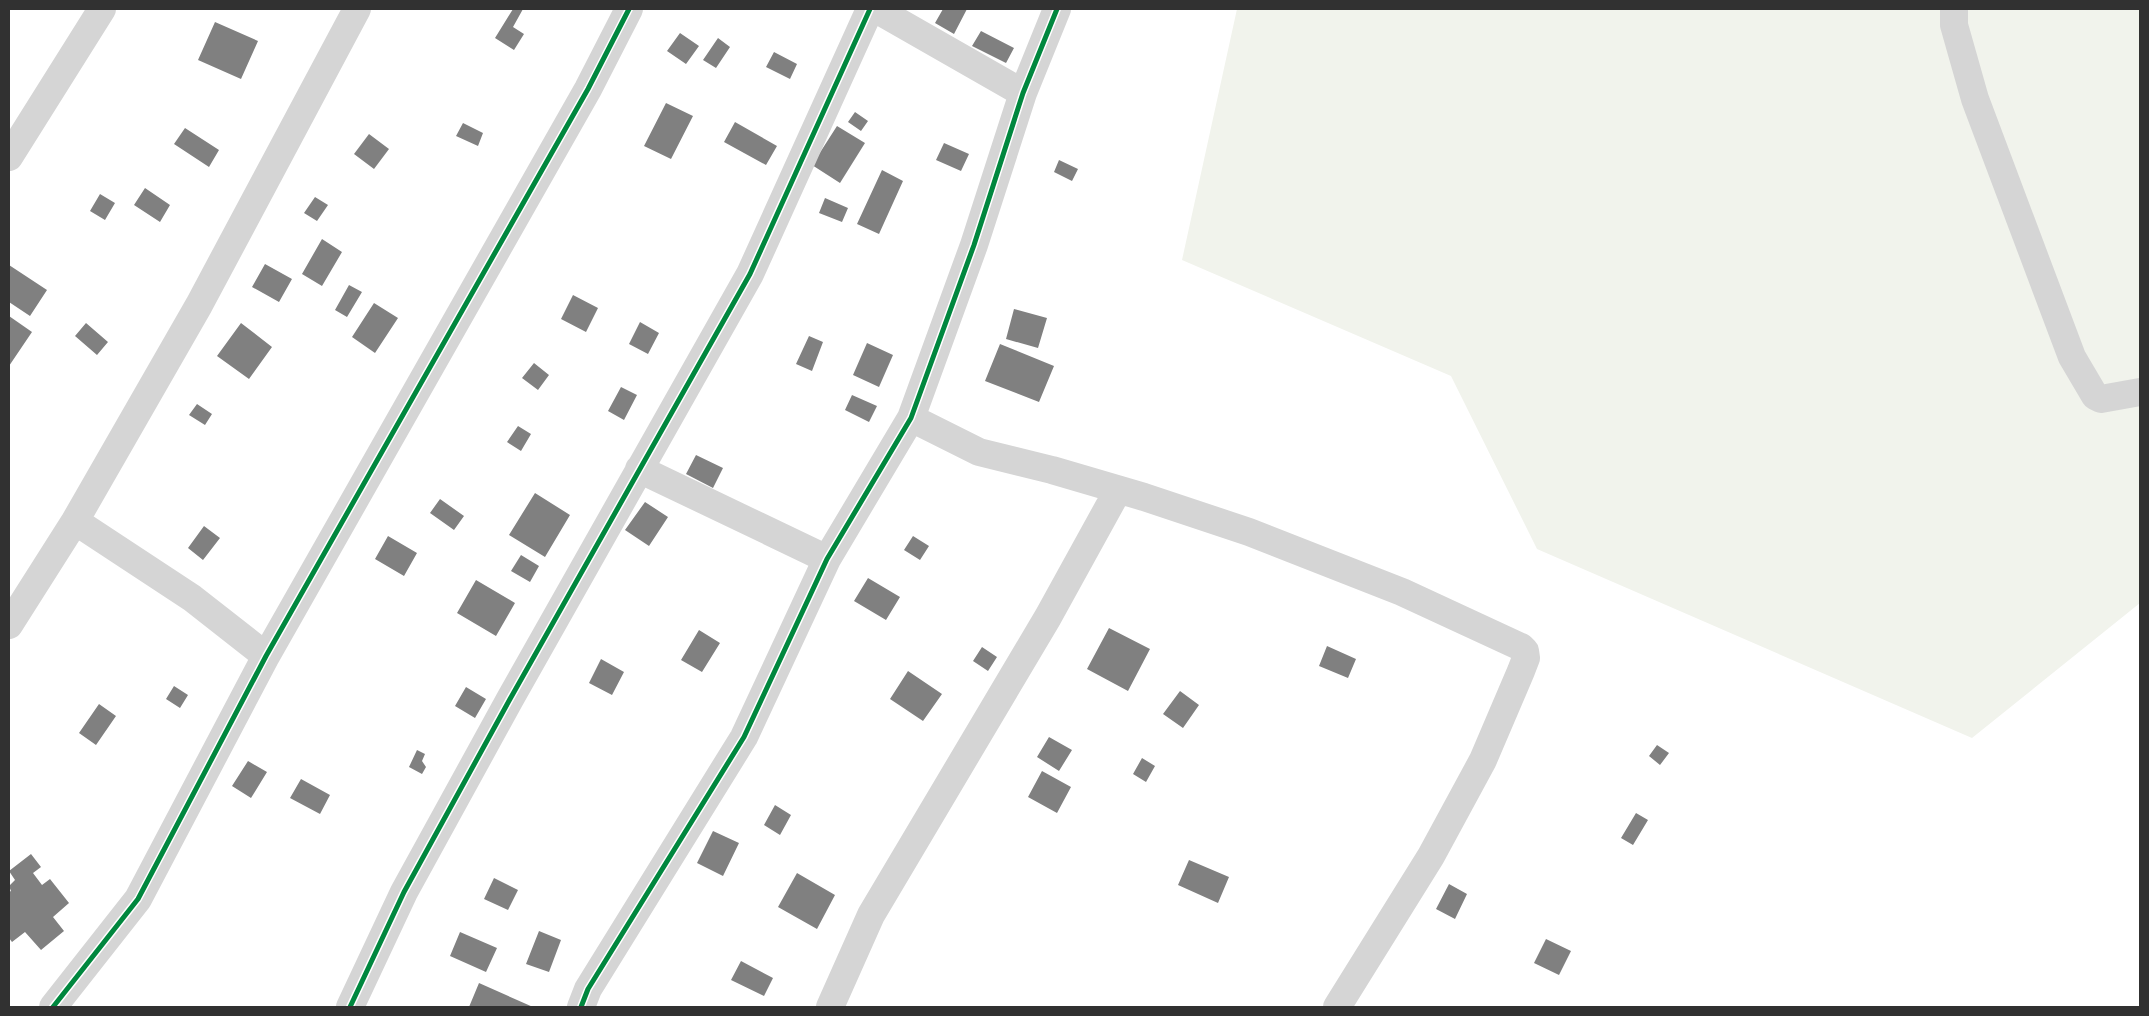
<svg xmlns="http://www.w3.org/2000/svg" width="2149" height="1016" font-family="'Noto Sans',sans-serif">
	<style>
		.green { fill: #f1f3ec }
		.building { fill: #808080 }
		.lines { fill: none; stroke-linecap: round; stroke-linejoin: round }
		.street { stroke: #d5d5d5; stroke-width: 28 }
		.cycleway-casing { stroke: #fff; stroke-width: 8 }
		.cycleway { stroke: #00873e; stroke-width: 5 }
	</style>
	<rect width="100%" height="100%" fill="#fff"/>
	<path class="green" d="M 1237,9 L 2140,9 L 2140,603 L 1972,738 L 1537,549 L 1451,376 L 1182,260 Z"/>
	<path class="building" d="M 513,9 L 523,9 L 513,27 L 524,34 L 514,50 L 495,38 Z
		M 943,9 L 967,9 L 954,34 L 935,23 Z
		M 215,22 L 258,41 L 241,79 L 198,60 Z
		M 981,31 L 1014,48 L 1006,63 L 972,46 Z
		M 680,33 L 699,46 L 686,64 L 667,51 Z
		M 718,38 L 730,47 L 716,68 L 703,60 Z
		M 774,52 L 797,64 L 790,79 L 766,67 Z
		M 666,103 L 693,116 L 671,159 L 644,146 Z
		M 855,112 L 868,121 L 861,131 L 848,122 Z
		M 735,122 L 777,146 L 766,165 L 724,142 Z
		M 463,123 L 483,133 L 478,146 L 456,136 Z
		M 837,126 L 865,143 L 840,183 L 812,165 Z
		M 185,128 L 219,150 L 209,167 L 174,144 Z
		M 369,134 L 389,149 L 374,169 L 354,154 Z
		M 944,143 L 969,154 L 961,171 L 936,160 Z
		M 1059,160 L 1078,169 L 1072,181 L 1054,172 Z
		M 882,170 L 903,181 L 879,234 L 857,224 Z
		M 145,188 L 170,205 L 160,222 L 134,205 Z
		M 100,194 L 115,203 L 105,220 L 90,211 Z
		M 315,197 L 328,205 L 317,221 L 304,213 Z
		M 825,198 L 848,208 L 842,222 L 819,213 Z
		M 322,239 L 342,252 L 322,286 L 302,274 Z
		M 265,264 L 292,279 L 279,302 L 252,287 Z
		M 9,265 L 47,290 L 30,316 L 9,302 Z
		M 349,285 L 362,292 L 347,317 L 335,310 Z
		M 573,295 L 598,308 L 586,332 L 561,319 Z
		M 374,303 L 398,318 L 375,353 L 352,337 Z
		M 1014,309 L 1047,318 L 1038,348 L 1006,339 Z
		M 9,316 L 32,332 L 9,366 Z
		M 640,322 L 659,333 L 648,354 L 629,344 Z
		M 86,323 L 108,342 L 97,355 L 75,336 Z
		M 241,323 L 272,347 L 249,379 L 217,356 Z
		M 809,336 L 823,342 L 812,371 L 796,364 Z
		M 867,343 L 893,355 L 879,387 L 853,375 Z
		M 1000,344 L 1054,366 L 1039,402 L 985,381 Z
		M 534,363 L 549,375 L 538,390 L 522,378 Z
		M 621,387 L 637,395 L 624,420 L 608,411 Z
		M 852,395 L 877,406 L 869,422 L 845,410 Z
		M 197,404 L 212,414 L 205,425 L 189,415 Z
		M 518,426 L 531,434 L 521,451 L 507,442 Z
		M 696,455 L 723,468 L 713,488 L 686,474 Z
		M 535,493 L 570,515 L 545,557 L 509,535 Z
		M 440,499 L 464,516 L 454,530 L 430,513 Z
		M 645,502 L 668,517 L 649,546 L 625,530 Z
		M 204,526 L 220,538 L 203,560 L 188,548 Z
		M 388,536 L 417,553 L 404,576 L 375,559 Z
		M 913,536 L 929,546 L 920,560 L 904,550 Z
		M 521,555 L 539,566 L 530,582 L 511,571 Z
		M 868,578 L 900,597 L 886,620 L 854,601 Z
		M 476,580 L 515,603 L 496,636 L 457,613 Z
		M 1109,628 L 1150,649 L 1128,691 L 1087,669 Z
		M 699,630 L 720,643 L 702,672 L 681,660 Z
		M 1327,646 L 1356,659 L 1348,678 L 1319,666 Z
		M 982,647 L 997,657 L 988,671 L 973,661 Z
		M 601,659 L 624,672 L 612,695 L 589,683 Z
		M 908,671 L 942,694 L 923,721 L 890,699 Z
		M 174,686 L 188,695 L 180,708 L 166,699 Z
		M 466,687 L 486,699 L 475,718 L 455,706 Z
		M 1180,691 L 1199,705 L 1183,728 L 1163,714 Z
		M 99,704 L 116,716 L 96,745 L 79,733 Z
		M 1049,737 L 1072,750 L 1059,771 L 1037,757 Z
		M 1657,745 L 1669,753 L 1660,765 L 1649,756 Z
		M 417,750 L 425,754 L 422,761 L 426,767 L 422,774 L 409,767 Z
		M 1142,758 L 1155,766 L 1146,782 L 1133,774 Z
		M 248,761 L 267,772 L 251,798 L 232,786 Z
		M 1042,771 L 1071,787 L 1057,813 L 1028,797 Z
		M 301,779 L 330,795 L 320,814 L 290,798 Z
		M 775,805 L 791,815 L 780,835 L 764,825 Z
		M 1636,813 L 1648,820 L 1633,845 L 1621,838 Z
		M 713,831 L 739,843 L 723,876 L 697,863 Z
		M 31,854 L 41,867 L 33,873 L 42,885 L 50,879 L 69,903 L 53,917 L 64,931 L 41,950 L 25,932 L 12,942 L 9,938 L 9,892 L 11,891 L 9,886 L 15,880 L 9,871 Z
		M 1189,860 L 1229,877 L 1218,903 L 1178,885 Z
		M 797,873 L 835,895 L 817,929 L 778,907 Z
		M 494,878 L 518,890 L 508,910 L 484,899 Z
		M 1449,884 L 1467,894 L 1455,919 L 1436,909 Z
		M 539,931 L 561,940 L 549,972 L 526,964 Z
		M 460,932 L 497,948 L 486,972 L 450,956 Z
		M 1546,939 L 1571,951 L 1559,975 L 1534,963 Z
		M 741,961 L 773,978 L 764,996 L 731,980 Z
		M 479,983 L 533,1007 L 469,1007 Z"/>
	<g class="lines">
		<path class="street" d="M 876,9 L 1023,93
			M 1954,9 L 1954,25 L 1975,99 L 2072,357 L 2095,396 L 2101,399 L 2140,392
			M 9,157 L 102,9
			M 911,418 L 979,452 L 1052,470 L 1144,497 L 1249,532 L 1402,592 L 1521,647 L 1525,651 L 1526,658 L 1521,671 L 1483,760 L 1431,856 L 1337,1007
			M 639,469 L 827,559
			M 75,521 L 192,598 L 266,656
			M 9,625 L 75,521 L 199,305 L 357,9
			M 53,1007 L 138,899 L 266,656 L 588,89 L 629,9
			M 350,1007 L 404,892 L 510,699 L 750,274 L 870,9
			M 581,1007 L 588,989 L 744,737 L 827,559 L 911,418 L 974,245 L 1023,93 L 1057,9
			M 830,1007 L 871,915 L 1048,617 L 1118,490"/>
		<defs>
			<path id="cycleway" d="M 53,1007 L 138,899 L 266,656 L 588,89 L 629,9
				M 350,1007 L 404,892 L 510,699 L 750,274 L 870,9
				M 581,1007 L 588,989 L 744,737 L 827,559 L 911,418 L 974,245 L 1023,93 L 1057,9"/>
		</defs>
		<use href="#cycleway" class="cycleway-casing"/>
		<use href="#cycleway" class="cycleway"/>
	</g>
	<rect width="2149" height="1016" fill="none" stroke="#313131" stroke-width="20"/>
</svg>
